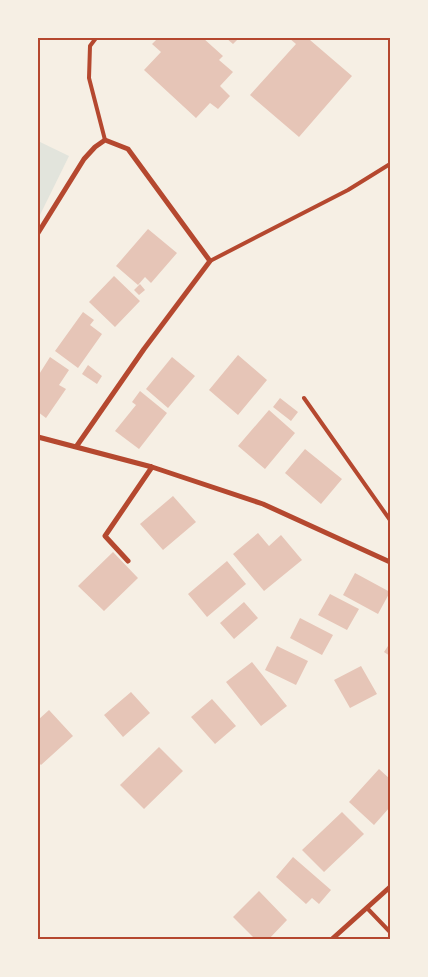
<svg xmlns="http://www.w3.org/2000/svg" width="428" height="977" font-family="Montserrat,sans-serif">
	<style>
		.green { fill: #e2e4dc }
		.building { fill: #e6c5b7 }
		.lines { fill: none; stroke-linecap: round; stroke-linejoin: round }
		.service { stroke: #b5482f; stroke-width: 4 }
		.minor { stroke: #b5482f; stroke-width: 5 }
		.neatline { fill: none; stroke: #b5482f; stroke-width: 2 }
	</style>
	<rect width="100%" height="100%" fill="#f6efe4"/>
	<path class="green" d="M 38,141 L 69,156 L 39,217 L 38,218 Z"/>
	<path class="building" d="M 158,38 L 203,38 L 223,56 L 219,60 L 233,72 L 220,86 L 230,96 L 218,109 L 210,103 L 196,118 L 144,70 L 161,52 L 152,44 Z
		M 226,38 L 239,38 L 233,44 Z
		M 289,38 L 313,38 L 310,40 L 352,76 L 299,137 L 250,95 L 296,44 Z
		M 148,229 L 177,253 L 151,283 L 145,277 L 138,285 L 116,266 Z
		M 114,276 L 140,301 L 115,327 L 89,302 Z
		M 140,284 L 145,290 L 139,295 L 134,290 Z
		M 83,312 L 94,320 L 90,325 L 102,334 L 78,368 L 55,351 Z
		M 238,355 L 267,380 L 238,415 L 209,390 Z
		M 50,357 L 69,370 L 59,385 L 66,389 L 46,418 L 38,412 L 38,376 Z
		M 172,357 L 195,376 L 168,408 L 146,389 Z
		M 88,365 L 102,376 L 97,384 L 82,374 Z
		M 140,391 L 167,413 L 139,449 L 115,431 L 136,405 L 132,402 Z
		M 280,398 L 298,412 L 291,421 L 273,407 Z
		M 269,410 L 295,433 L 265,469 L 238,446 Z
		M 305,449 L 342,479 L 321,504 L 285,473 Z
		M 173,496 L 196,522 L 163,550 L 140,524 Z
		M 258,533 L 269,546 L 281,535 L 302,560 L 264,591 L 233,554 Z
		M 113,552 L 138,578 L 104,611 L 78,586 Z
		M 227,561 L 246,584 L 207,617 L 188,594 Z
		M 355,573 L 390,592 L 378,614 L 343,595 Z
		M 330,594 L 359,609 L 347,630 L 318,615 Z
		M 244,602 L 258,618 L 234,639 L 220,623 Z
		M 300,618 L 333,635 L 322,655 L 290,638 Z
		M 390,643 L 390,656 L 384,652 Z
		M 277,646 L 308,661 L 296,685 L 265,670 Z
		M 252,662 L 287,706 L 261,726 L 226,682 Z
		M 361,666 L 377,694 L 350,708 L 334,680 Z
		M 131,692 L 150,713 L 123,737 L 104,715 Z
		M 212,699 L 236,726 L 215,744 L 191,717 Z
		M 49,710 L 73,736 L 41,765 L 38,762 L 38,720 Z
		M 159,747 L 183,771 L 144,809 L 120,785 Z
		M 379,769 L 390,779 L 390,807 L 374,825 L 349,802 Z
		M 342,812 L 364,834 L 324,872 L 302,850 Z
		M 293,857 L 331,890 L 319,904 L 312,898 L 306,904 L 276,877 Z
		M 259,891 L 287,920 L 268,940 L 256,940 L 233,917 Z"/>
	<g class="lines">
		<path class="service" d="M 96,38 L 90,46 L 89,78 L 105,140
			M 210,261 L 348,190 L 390,164
			M 304,398 L 390,520
			M 367,908 L 390,932"/>
		<path class="minor" d="M 38,233 L 84,159 L 95,147 L 105,140 L 128,149 L 210,261 L 144,349 L 76,447
			M 38,437 L 152,467 L 263,504 L 390,562
			M 128,561 L 105,536 L 152,467
			M 331,940 L 390,887"/>
	</g>
	<rect width="428" height="977" fill="none" stroke="#f6efe4" stroke-width="78"/>
	<rect x="39" y="39" width="350" height="899" class="neatline"/>
</svg>
